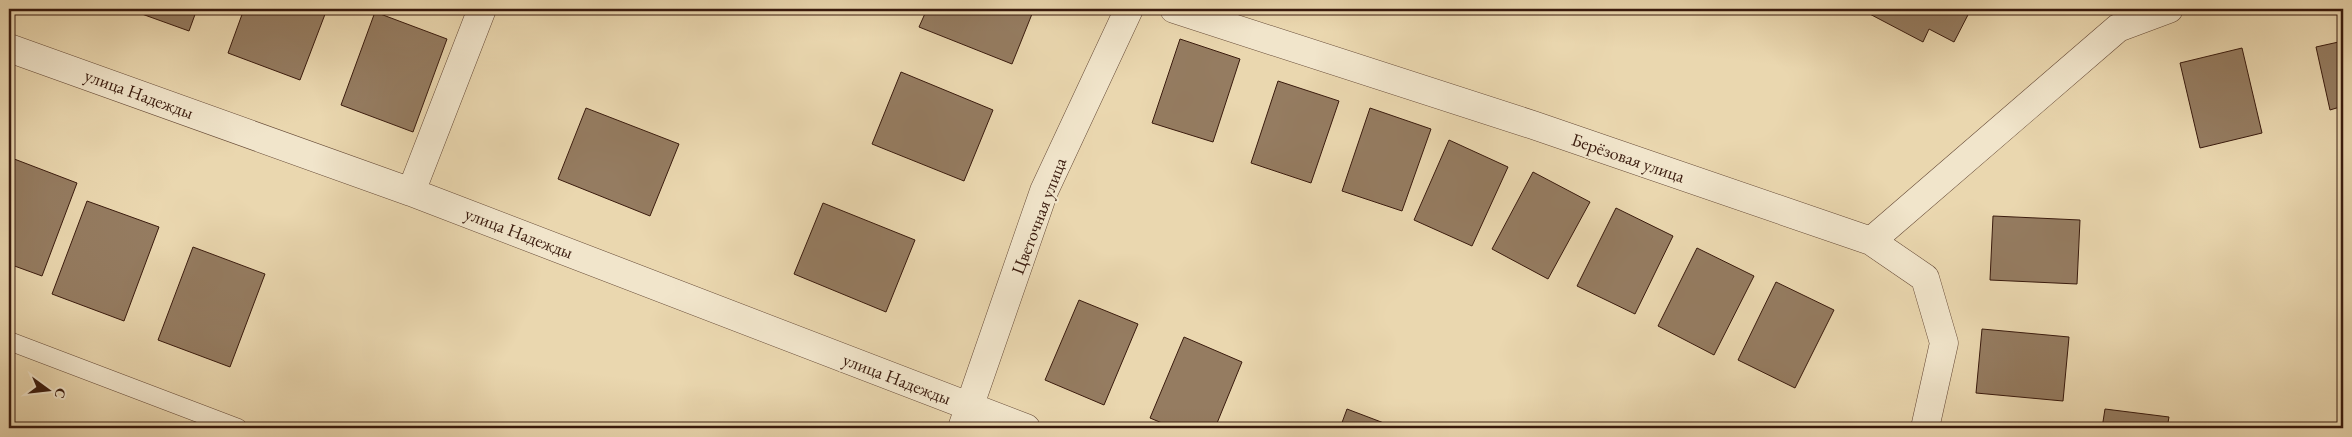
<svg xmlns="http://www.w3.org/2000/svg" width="2352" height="437" font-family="'EB Garamond',serif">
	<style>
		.building { fill: #957c61; stroke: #391a0d }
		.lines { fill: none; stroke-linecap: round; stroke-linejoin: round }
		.service-casing { stroke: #654936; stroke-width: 19 }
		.minor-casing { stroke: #654936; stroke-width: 29 }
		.service { stroke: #f1e5cb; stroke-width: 18 }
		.minor { stroke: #f1e5cb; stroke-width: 28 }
		.labels { text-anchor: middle; stroke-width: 4.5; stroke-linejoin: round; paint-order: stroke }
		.street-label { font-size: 18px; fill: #391a0d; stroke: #f1e5cb }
	</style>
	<rect width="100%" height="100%" fill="#ead7af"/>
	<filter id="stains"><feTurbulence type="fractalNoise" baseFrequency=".004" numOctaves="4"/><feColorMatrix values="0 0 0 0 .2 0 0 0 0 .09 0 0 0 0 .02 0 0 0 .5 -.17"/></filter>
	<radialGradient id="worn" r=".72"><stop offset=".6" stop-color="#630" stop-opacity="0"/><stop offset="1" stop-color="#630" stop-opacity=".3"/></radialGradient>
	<path class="building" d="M 128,9 L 197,9 L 189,31 Z
		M 244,9 L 327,9 L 300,80 L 228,53 Z
		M 927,9 L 1034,9 L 1012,64 L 919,27 Z
		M 1865,9 L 1971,9 L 1954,42 L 1929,29 L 1923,42 L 1864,11 Z
		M 375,12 L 447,39 L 413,132 L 341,105 Z
		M 1180,39 L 1240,59 L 1213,142 L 1152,123 Z
		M 2343,41 L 2343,106 L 2330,110 L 2316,47 Z
		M 2242,48 L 2262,133 L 2200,148 L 2180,63 Z
		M 901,72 L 993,110 L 964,181 L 872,144 Z
		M 1278,81 L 1339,101 L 1311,183 L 1251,163 Z
		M 586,108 L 679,144 L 650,216 L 558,179 Z
		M 1370,108 L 1431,129 L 1402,211 L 1342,191 Z
		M 1449,140 L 1508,167 L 1472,246 L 1414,220 Z
		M 9,157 L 77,183 L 42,276 L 9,264 Z
		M 1533,172 L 1590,202 L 1548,279 L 1492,249 Z
		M 87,201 L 159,227 L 124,321 L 52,294 Z
		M 823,203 L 915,240 L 886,312 L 794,274 Z
		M 1616,208 L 1673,236 L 1635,314 L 1577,286 Z
		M 1993,216 L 2080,220 L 2077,284 L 1990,280 Z
		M 193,247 L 265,274 L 230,367 L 158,340 Z
		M 1697,248 L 1754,276 L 1714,355 L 1658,326 Z
		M 1776,282 L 1834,310 L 1795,388 L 1738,360 Z
		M 1079,300 L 1138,324 L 1104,405 L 1045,380 Z
		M 1982,329 L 2069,337 L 2063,401 L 1976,393 Z
		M 1184,337 L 1242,362 L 1215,428 L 1174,428 L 1150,418 Z
		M 1347,409 L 1397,428 L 1340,428 Z
		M 2105,409 L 2169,417 L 2167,428 L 2102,428 Z"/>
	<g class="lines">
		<defs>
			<path id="service" d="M 9,341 L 238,428"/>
			<path id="minor" d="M 1174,9 L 1533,125 L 1871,241 L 1925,278 L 1944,343 L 1925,428
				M 9,48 L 411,192 L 1026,428
				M 411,192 L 482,9
				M 1871,241 L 2118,28 L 2169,9
				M 962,428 L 1044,191 L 1129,9"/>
		</defs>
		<use href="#service" class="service-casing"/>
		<use href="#minor" class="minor-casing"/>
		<use href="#service" class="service"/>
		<use href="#minor" class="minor"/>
	</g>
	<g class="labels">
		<g class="street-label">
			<text transform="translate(139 94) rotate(20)" y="6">улица Надежды</text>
			<text transform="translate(1628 158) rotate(19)" y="6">Берёзовая улица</text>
			<text transform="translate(1039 216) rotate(-69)" y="6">Цветочная улица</text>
			<text transform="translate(519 233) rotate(21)" y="6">улица Надежды</text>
			<text transform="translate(897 379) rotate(21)" y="6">улица Надежды</text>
		</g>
	</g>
	<rect width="2352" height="437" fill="none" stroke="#ead7af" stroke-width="30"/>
	<rect x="10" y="10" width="2332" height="417" fill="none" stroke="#391a0d" stroke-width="2.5"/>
	<rect x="15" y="15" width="2322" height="407" fill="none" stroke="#391a0d"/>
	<g transform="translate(48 390) rotate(105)" stroke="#f1e5cb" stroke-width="4" paint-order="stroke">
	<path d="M0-4L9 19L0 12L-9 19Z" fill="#391a0d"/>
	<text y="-8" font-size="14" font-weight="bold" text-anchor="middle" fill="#391a0d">С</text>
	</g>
	<rect width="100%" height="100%" filter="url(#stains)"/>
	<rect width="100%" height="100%" fill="url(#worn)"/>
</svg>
